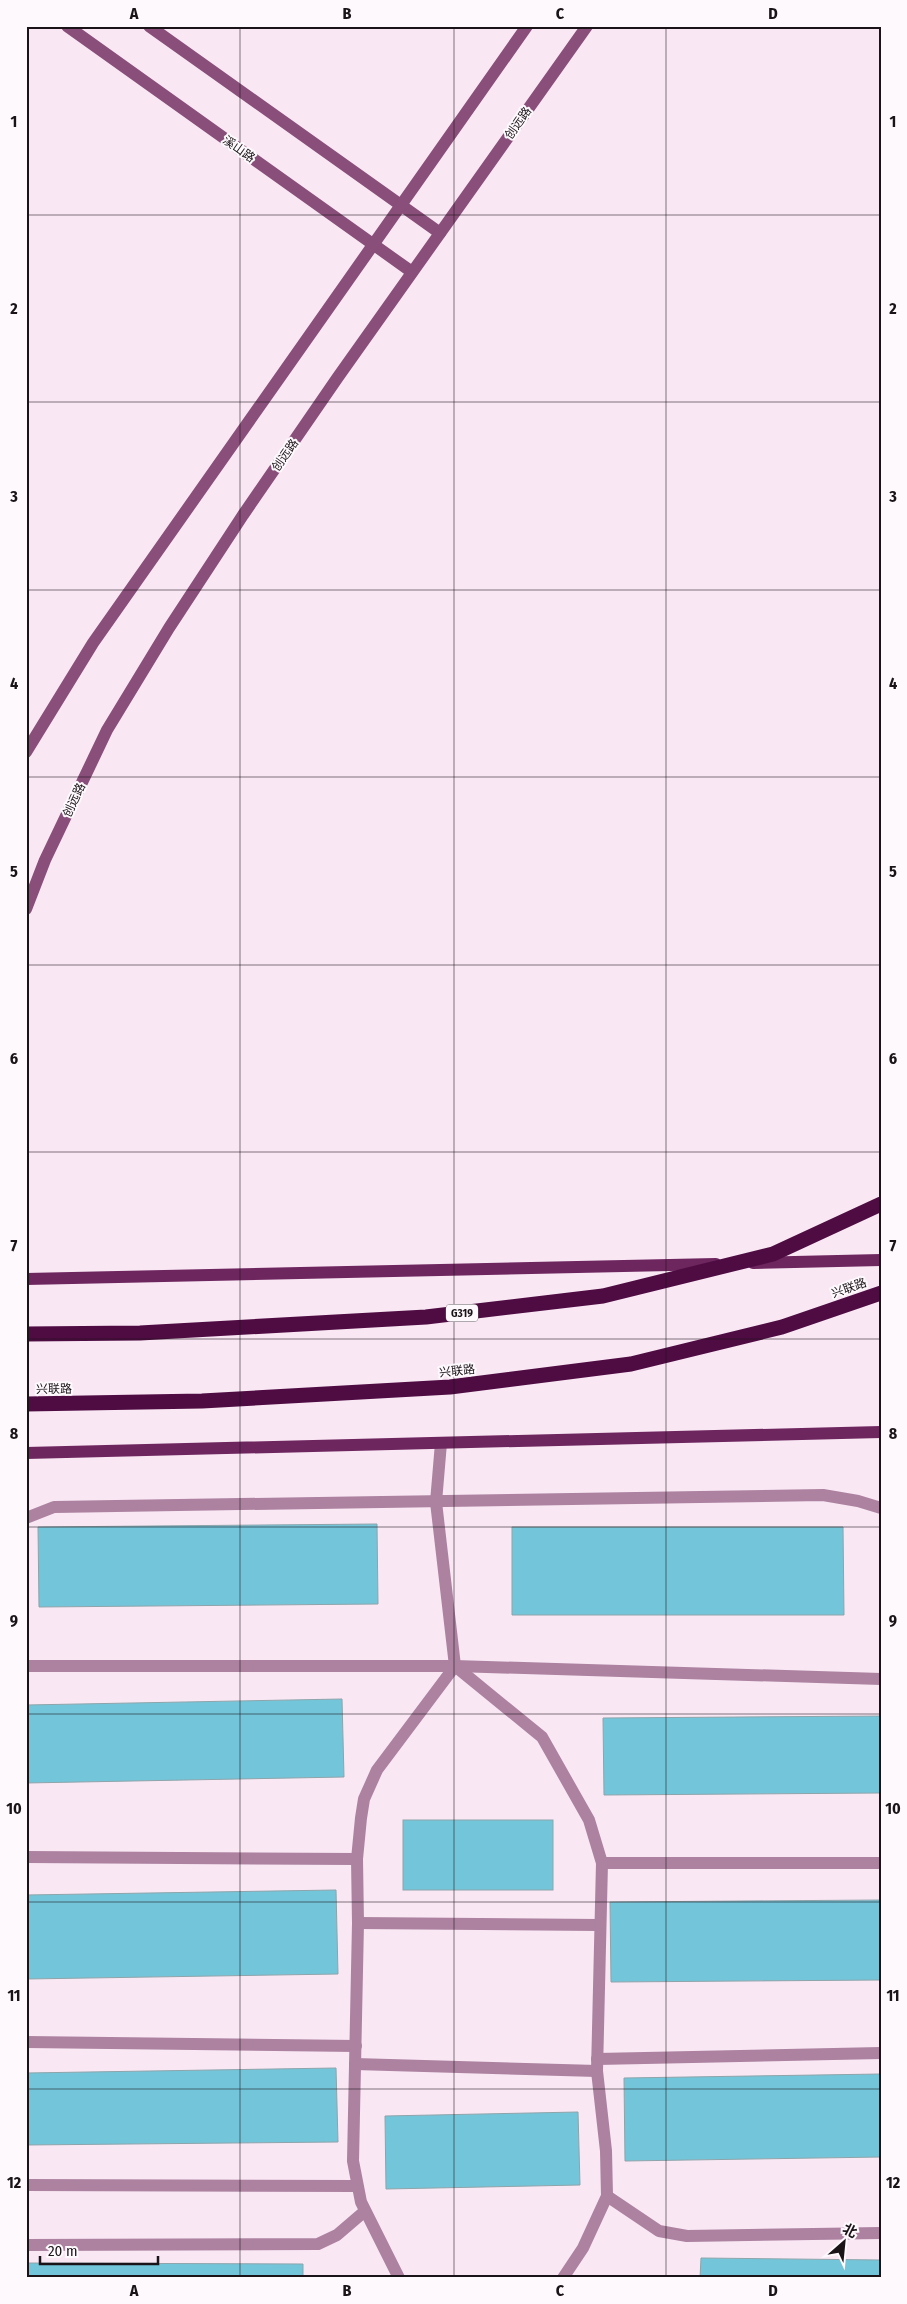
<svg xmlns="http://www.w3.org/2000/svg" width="907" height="2304" font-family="'Fira Sans Condensed','Noto Sans SC',sans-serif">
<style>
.building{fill:#73c6da;stroke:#8ea4aa}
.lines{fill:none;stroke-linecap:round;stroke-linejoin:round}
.lane{stroke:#ac82a0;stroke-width:12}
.street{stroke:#ac82a0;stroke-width:12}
.secondary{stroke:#894e7a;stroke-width:12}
.primary{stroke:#6e265f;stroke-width:12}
.highway{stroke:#4f0c43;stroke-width:15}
.highway-bridge{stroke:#4f0c43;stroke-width:15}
.grid{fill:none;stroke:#1a1418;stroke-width:1;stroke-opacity:0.55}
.labels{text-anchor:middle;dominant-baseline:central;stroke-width:4;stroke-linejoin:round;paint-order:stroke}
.shield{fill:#fdf9fc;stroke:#5e595c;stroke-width:1}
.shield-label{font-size:11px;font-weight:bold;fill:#1a1418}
.street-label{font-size:12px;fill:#1a1418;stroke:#fdf9fc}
.neatline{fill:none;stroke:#1a1418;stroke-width:2}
.grid-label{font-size:16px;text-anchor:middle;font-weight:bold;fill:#1a1418}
</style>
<rect width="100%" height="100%" fill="#f9e7f4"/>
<g class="building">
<path d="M377,1524L378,1604L39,1607L38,1527Z"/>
<path d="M512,1527H843L844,1615H512Z"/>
<path d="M342,1699L344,1777L26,1783V1705Z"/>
<path d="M881,1716V1793L604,1795L603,1718Z"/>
<rect x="403" y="1820" width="150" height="70"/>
<path d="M336,1890L338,1974L26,1979V1895Z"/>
<path d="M881,1900V1980L611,1982L610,1902Z"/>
<path d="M336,2068L338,2142L26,2145V2073Z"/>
<path d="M881,2074V2157L625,2161L624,2078Z"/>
<path d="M578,2112L580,2185L386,2189L385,2116Z"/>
<path d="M701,2258L881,2260V2278H700Z"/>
<path d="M26,2263L303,2264V2278H26Z"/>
</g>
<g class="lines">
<g class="lane">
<path d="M26,1518L54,1507L823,1495L858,1501L881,1508"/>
<path d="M26,1666H455L881,1679"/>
<path d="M26,1857L357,1859"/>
<path d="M602,1863H881"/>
<path d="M358,1923L599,1925"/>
<path d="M26,2042L356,2046"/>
<path d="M355,2064L597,2071"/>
<path d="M26,2185L357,2186"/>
<path d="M607,2196L659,2231L687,2236L881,2233"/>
<path d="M26,2245L318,2244L337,2235L365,2211"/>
</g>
<g class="street">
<path d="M455,1666L542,1737L589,1820L602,1863L597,2071L606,2151L607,2196L583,2248L563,2278"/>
<path d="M597,2059L881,2053"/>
<path d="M399,2278L361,2202L353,2161L358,1923L357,1859L361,1818L364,1799L377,1770L455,1666L436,1502L441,1443"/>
</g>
<g class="secondary">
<path d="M67,26L412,272"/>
<path d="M149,26L440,233"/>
<path d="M26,752L93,643L527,26"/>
<path d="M26,909L45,860L107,730L169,628L243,515L338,377L587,26"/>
</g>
<g class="primary">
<path d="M753,1263L881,1260"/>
<path d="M26,1279L716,1264"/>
<path d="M26,1453L881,1432"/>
</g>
<path class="highway" d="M26,1404L202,1401L450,1387L631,1364L782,1327L881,1293"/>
<path class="highway-bridge" d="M26,1334L140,1333L426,1317L603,1296L773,1254L881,1204"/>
</g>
<path class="grid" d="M240,26V2278M454,26V2278M666,26V2278M26,215H881M26,402H881M26,590H881M26,777H881M26,965H881M26,1152H881M26,1339H881M26,1527H881M26,1714H881M26,1902H881M26,2089H881"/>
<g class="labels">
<rect class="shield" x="446" y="1304.5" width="32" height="17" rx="4"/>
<g class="shield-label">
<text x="462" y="1313">G319</text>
</g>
<g class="street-label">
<text transform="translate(518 123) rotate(-55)">创远路</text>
<text transform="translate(239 149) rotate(35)">溪山路</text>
<text transform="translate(285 455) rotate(-55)">创远路</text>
<text transform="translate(74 800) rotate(-65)">创远路</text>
<text transform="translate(849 1288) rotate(-19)">兴联路</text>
<text transform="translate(457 1371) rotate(-6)">兴联路</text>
<text transform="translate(54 1389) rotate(-1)">兴联路</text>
</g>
</g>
<rect width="907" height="2304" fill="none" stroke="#fdf9fc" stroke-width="55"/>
<g transform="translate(844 2242) rotate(27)" stroke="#fdf9fc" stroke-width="4" paint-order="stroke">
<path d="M0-4L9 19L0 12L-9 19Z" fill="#1a1418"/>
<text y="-8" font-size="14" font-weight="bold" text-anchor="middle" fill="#1a1418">北</text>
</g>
<path d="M40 2256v8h118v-8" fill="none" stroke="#1a1418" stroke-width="2.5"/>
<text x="48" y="2256" font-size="15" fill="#1a1418" stroke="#fdf9fc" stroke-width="4" paint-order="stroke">20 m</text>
<rect x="28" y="28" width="852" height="2248" class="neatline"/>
<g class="grid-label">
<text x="134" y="19">A</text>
<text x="347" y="19">B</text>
<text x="560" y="19">C</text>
<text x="773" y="19">D</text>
<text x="14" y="127">1</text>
<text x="893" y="127">1</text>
<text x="14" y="314">2</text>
<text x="893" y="314">2</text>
<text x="14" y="502">3</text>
<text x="893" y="502">3</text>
<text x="14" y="689">4</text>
<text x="893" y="689">4</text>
<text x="14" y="877">5</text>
<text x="893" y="877">5</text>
<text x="14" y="1064">6</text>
<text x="893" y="1064">6</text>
<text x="14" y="1251">7</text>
<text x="893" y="1251">7</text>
<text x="14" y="1439">8</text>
<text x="893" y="1439">8</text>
<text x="14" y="1626">9</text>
<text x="893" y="1626">9</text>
<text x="14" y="1814">10</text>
<text x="893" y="1814">10</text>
<text x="14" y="2001">11</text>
<text x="893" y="2001">11</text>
<text x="14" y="2188">12</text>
<text x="893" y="2188">12</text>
<text x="134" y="2296">A</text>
<text x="347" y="2296">B</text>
<text x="560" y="2296">C</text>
<text x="773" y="2296">D</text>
</g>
</svg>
